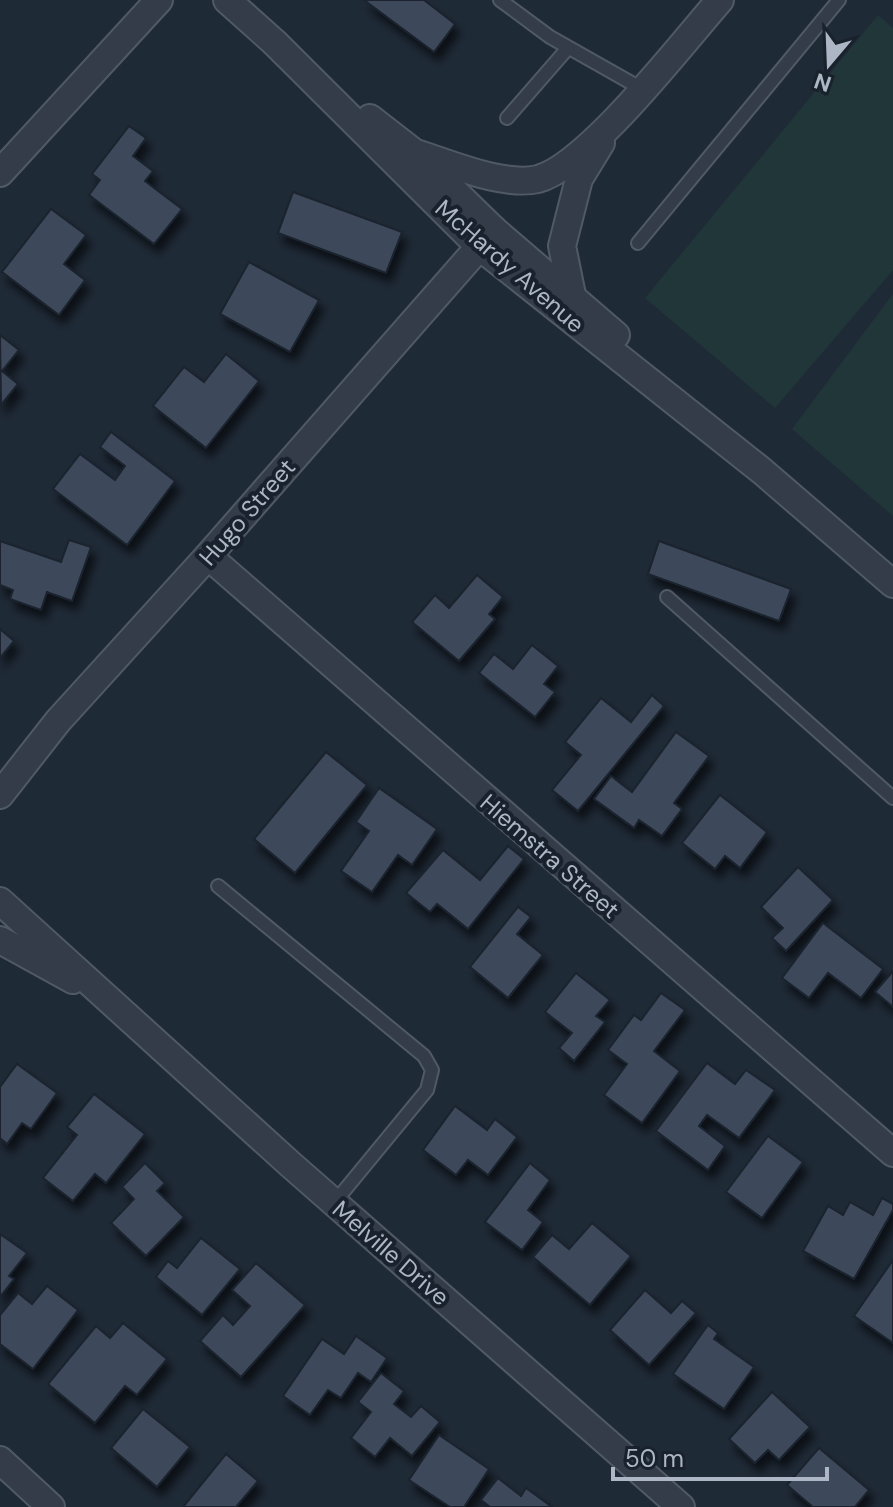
<svg xmlns="http://www.w3.org/2000/svg" width="893" height="1507" font-family="'DM Sans',sans-serif">
<style>
.green{fill:#213638}
.building{fill:#3d4a5a;stroke:#1a232e;stroke-width:2;filter:url(#shadow)}
.lines{fill:none;stroke-linecap:round;stroke-linejoin:round}
.service-casing{stroke:#505966;stroke-width:16}
.minor-casing{stroke:#505966;stroke-width:30}
.service{stroke:#333c48;stroke-width:12}
.minor{stroke:#333c48;stroke-width:26}
.labels{text-anchor:middle;dominant-baseline:central;stroke-width:8;stroke-linejoin:round;paint-order:stroke}
.street-label{font-size:24px;fill:#adb6c5;stroke:#19212c}
</style>
<defs>
<filter id="shadow"><feDropShadow dx="5" dy="9" stdDeviation="4" flood-color="#0009"/></filter>
</defs>
<rect width="100%" height="100%" fill="#1f2a37"/>
<g class="green">
<path d="M878,15L893,28V270L775,408L645,298Z"/>
<path d="M893,294V516L792,429Z"/>
</g>
<g class="building">
<path d="M364,0H424L455,24L434,52Z"/>
<path d="M129,126L146,138L133,156L153,171L145,181L182,209L154,244L89,195L100,180L92,174Z"/>
<path d="M293,192L402,232L386,273L278,233Z"/>
<path d="M51,209L86,235L64,264L85,280L59,315L2,272Z"/>
<path d="M249,262L319,300L290,352L220,314Z"/>
<path d="M0,335L19,350L2,371L18,384L1,405Z"/>
<path d="M226,354L259,381L206,448L153,406L184,367L204,382Z"/>
<path d="M111,432L175,481L127,545L53,489L80,454L115,480L125,466L100,447Z"/>
<path d="M69,540L91,547L72,601L47,592L41,610L10,599L13,590L0,585V541L61,562Z"/>
<path d="M659,541L791,589L779,621L648,574Z"/>
<path d="M477,575L503,597L489,614L495,619L459,661L412,622L435,595L449,608Z"/>
<path d="M0,629L14,641L0,658Z"/>
<path d="M532,645L558,666L544,684L555,692L535,717L479,673L494,654L513,669Z"/>
<path d="M652,695L664,706L578,811L552,790L581,755L565,742L601,698L631,722Z"/>
<path d="M676,732L709,756L674,803L682,809L662,836L639,820L634,828L594,799L611,776L632,792Z"/>
<path d="M326,752L367,785L295,873L254,839Z"/>
<path d="M379,788L437,829L412,865L398,855L372,892L341,871L369,831L356,822Z"/>
<path d="M720,795L767,832L740,868L725,856L715,869L682,843Z"/>
<path d="M508,846L524,859L468,929L437,904L430,912L406,893L443,850L480,880Z"/>
<path d="M798,867L833,900L786,951L772,938L783,928L761,907Z"/>
<path d="M518,907L531,917L517,934L543,955L508,998L470,967Z"/>
<path d="M823,923L883,969L861,998L828,973L809,998L782,978Z"/>
<path d="M893,971V1007L875,992Z"/>
<path d="M576,973L610,1000L596,1016L605,1022L574,1061L559,1048L572,1033L545,1012Z"/>
<path d="M661,993L685,1010L654,1051L680,1071L642,1123L604,1095L627,1064L608,1050L634,1015L641,1020Z"/>
<path d="M707,1063L735,1084L746,1070L775,1090L739,1138L707,1115L699,1126L725,1146L708,1170L656,1131Z"/>
<path d="M17,1064L57,1093L31,1129L22,1123L7,1144L0,1138V1087Z"/>
<path d="M94,1094L145,1134L106,1183L95,1174L73,1201L43,1178L77,1135L67,1127Z"/>
<path d="M455,1106L487,1130L495,1119L517,1137L488,1175L468,1160L456,1175L423,1150Z"/>
<path d="M768,1136L803,1162L762,1218L726,1192Z"/>
<path d="M145,1163L165,1183L157,1191L184,1217L146,1256L111,1223L134,1199L122,1187Z"/>
<path d="M530,1163L550,1180L528,1210L543,1222L522,1250L485,1222Z"/>
<path d="M882,1198L893,1204V1210L854,1279L803,1251L828,1206L843,1215L850,1202L873,1215Z"/>
<path d="M592,1223L631,1256L590,1305L533,1257L552,1235L569,1249Z"/>
<path d="M0,1234L27,1253L9,1276L14,1279L0,1297Z"/>
<path d="M201,1238L240,1269L202,1315L156,1277L168,1261L177,1268Z"/>
<path d="M893,1260V1343L854,1316Z"/>
<path d="M256,1263L305,1305L241,1377L200,1341L223,1315L233,1325L250,1306L232,1290Z"/>
<path d="M47,1286L78,1310L33,1369L0,1344V1315L18,1293L32,1304Z"/>
<path d="M645,1290L671,1313L682,1301L696,1313L649,1365L610,1330Z"/>
<path d="M123,1323L167,1359L137,1395L125,1386L95,1423L48,1384L96,1326L110,1338Z"/>
<path d="M708,1325L718,1333L714,1339L754,1367L724,1409L673,1374Z"/>
<path d="M356,1336L387,1358L371,1382L358,1373L341,1398L328,1390L310,1415L283,1396L322,1339L344,1354Z"/>
<path d="M381,1373L404,1391L394,1404L411,1417L421,1406L440,1422L412,1456L390,1438L375,1457L351,1438L371,1412L358,1402Z"/>
<path d="M772,1392L810,1427L779,1460L768,1450L755,1463L729,1439Z"/>
<path d="M143,1409L190,1447L157,1487L111,1448Z"/>
<path d="M439,1435L489,1469L464,1507H450L409,1480Z"/>
<path d="M819,1448L869,1490L855,1507H813L787,1485Z"/>
<path d="M226,1454L258,1481L236,1507H183Z"/>
<path d="M498,1478L521,1496L526,1488L552,1507H490L481,1500Z"/>
</g>
<g class="lines">
<defs>
<g id="service">
<path d="M500,0L550,37L642,89"/>
<path d="M507,118L568,48"/>
<path d="M638,243L839,0"/>
<path d="M667,597L893,798"/>
<path d="M218,886L424,1056L432,1070L427,1090L334,1203"/>
</g>
<g id="minor">
<path d="M227,0L275,43L480,247L762,471L893,584"/>
<path d="M370,118L415,153L494,230L616,335"/>
<path d="M419,154C451,164 504,187 538,179C588,166 683,42 720,0"/>
<path d="M0,173L159,0"/>
<path d="M572,295L562,246L579,179L601,143"/>
<path d="M208,556L893,1153"/>
<path d="M0,795L58,721L208,556L494,230"/>
<path d="M0,901L290,1164L681,1507"/>
<path d="M0,940L73,980"/>
<path d="M0,1460L51,1507"/>
</g>
</defs>
<use href="#service" class="service-casing"/>
<use href="#minor" class="minor-casing"/>
<use href="#service" class="service"/>
<use href="#minor" class="minor"/>
</g>
<g class="labels">
<g class="street-label">
<text transform="translate(510 266) rotate(41)">McHardy Avenue</text>
<text transform="translate(247 512) rotate(-49)">Hugo Street</text>
<text transform="translate(550 856) rotate(41)">Hiemstra Street</text>
<text transform="translate(391 1253) rotate(41)">Melville Drive</text>
</g>
</g>
<g transform="translate(829 64) rotate(199)" stroke="#19212c" stroke-width="6" paint-order="stroke">
<path d="M0-6L14 30L0 20L-14 30Z" fill="#adb6c5"/>
<text y="-12" font-size="22" font-weight="bold" text-anchor="middle" fill="#adb6c5">N</text>
</g>
<path d="M613 1467v12h214v-12" fill="none" stroke="#adb6c5" stroke-width="4"/>
<text x="625" y="1467" font-size="24" fill="#adb6c5" stroke="#19212c" stroke-width="6" paint-order="stroke">50 m</text>
</svg>
